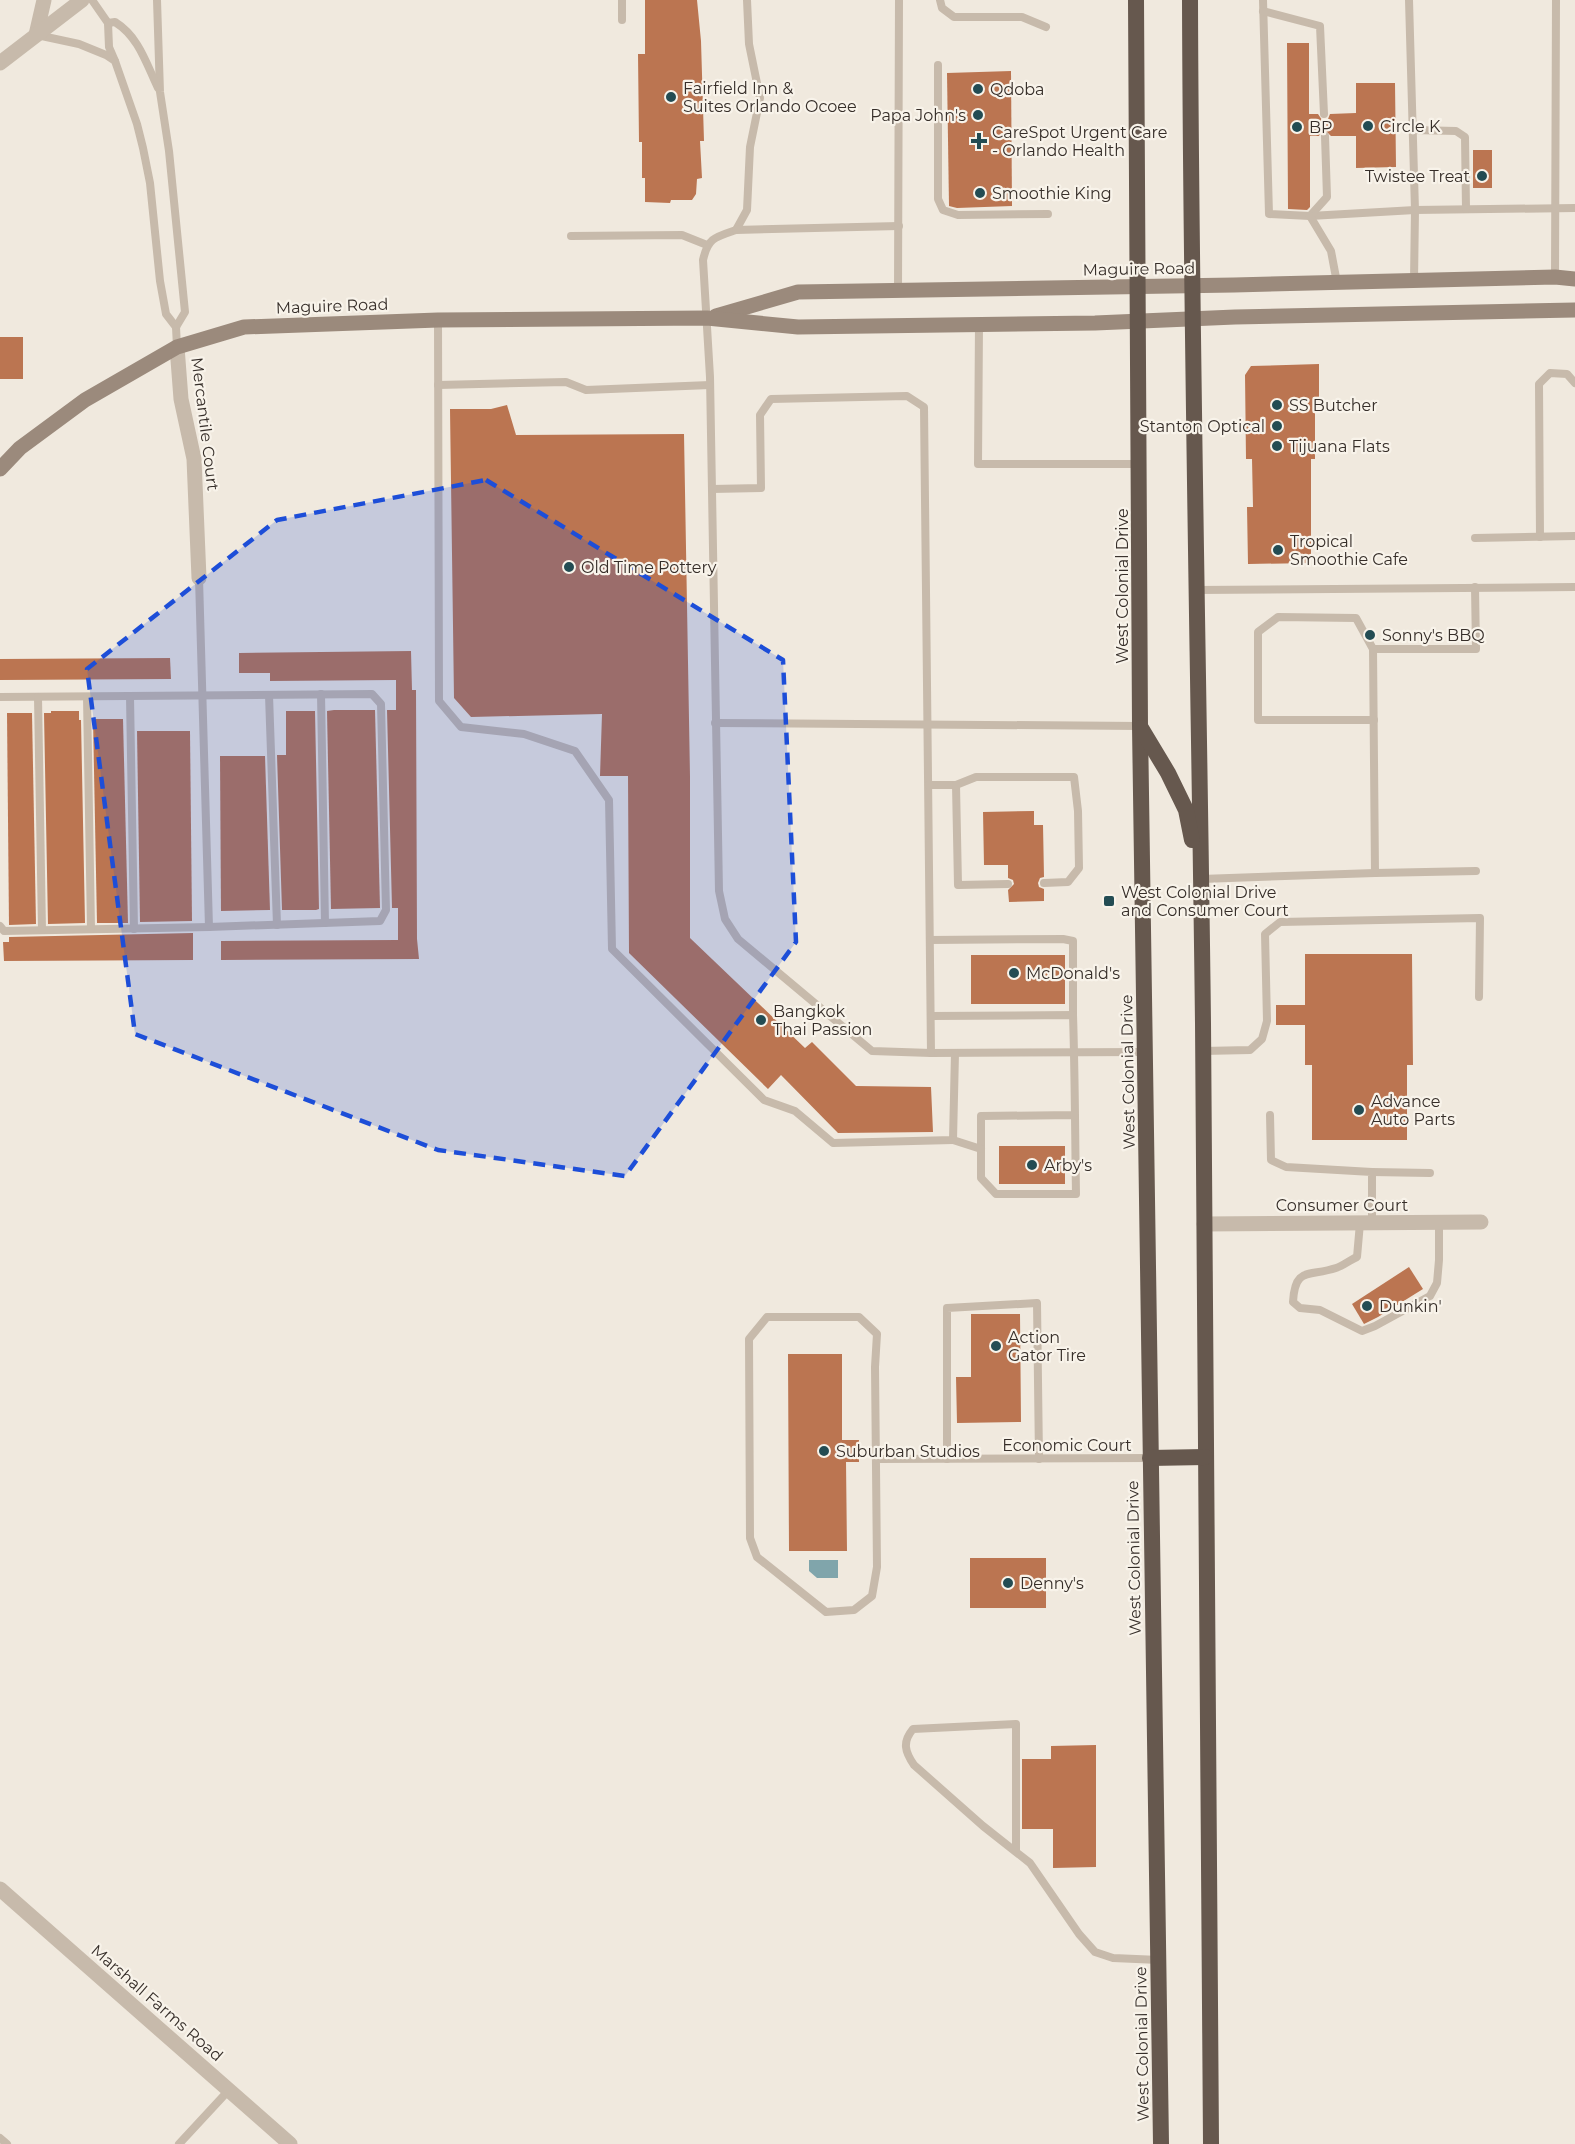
<svg xmlns="http://www.w3.org/2000/svg" width="1575" height="2144" font-family="Montserrat,sans-serif">
<style>
.water{fill:#80a5ab}
.building{fill:#bb7551}
.lines{fill:none;stroke-linecap:round;stroke-linejoin:round}
.service{stroke:#c7baab;stroke-width:8}
.minor{stroke:#c7baab;stroke-width:15}
.tertiary{stroke:#c7baab;stroke-width:15}
.secondary{stroke:#9b8a7c;stroke-width:15}
.trunk{stroke:#66584e;stroke-width:16}
.marked{fill:#1d4ed8;fill-opacity:0.2;stroke:#1d4ed8;stroke-width:4.5;stroke-dasharray:12 8;stroke-linejoin:round}
.poi-dot{fill:#234c53;stroke:#f8f3ea;stroke-width:2}
.labels{text-anchor:middle;dominant-baseline:central;stroke-width:4.5;stroke-linejoin:round;paint-order:stroke}
.poi-label{font-size:16px;fill:#362e29;stroke:#f8f3ea;text-anchor:start}
.street-label{font-size:16px;fill:#362e29;stroke:#f8f3ea}
</style>
<rect width="100%" height="100%" fill="#f0e9de"/>
<path class="water" d="M809,1560H838V1578H817L809,1571Z"/>
<g class="building">
<path d="M645,0H697L701,41L704,141H700L702,178L697,179L696,194L692,200H671L670,203L645,202V178H642V142H639L638,54H645Z"/>
<path d="M1287,43H1309V114H1318L1322,120L1328,119L1330,114L1356,113V83H1395L1396,167L1356,168V136H1331L1325,130L1321,131L1319,136H1310V207L1307,210L1288,209Z"/>
<path d="M1011,71L1012,206L957,208L949,206L947,73Z"/>
<rect x="1473" y="150" width="19" height="38"/>
<rect x="0" y="337" width="23" height="42"/>
<path d="M1319,364V400H1315V459H1311V563L1248,564L1247,507H1253L1252,459H1246L1245,375L1251,366Z"/>
<path d="M507,405L516,435L684,434L690,776V938L805,1048L812,1042L856,1086L931,1087L933,1132L838,1133L781,1075L768,1089L629,953L628,776H600L602,714L471,717L454,698L450,409H491Z"/>
<path d="M411,651L412,690H416L417,939L419,959L221,960V941L398,940V908H392L387,710H396V680L270,681V673H239V653Z"/>
<path d="M170,658L171,679L0,680V659Z"/>
<path d="M334,710H375L380,908L331,909L327,711Z"/>
<path d="M51,711H79V720H81L85,923L48,924L44,713H51Z"/>
<path d="M286,711H315L319,909L316,910H282L277,755H286Z"/>
<path d="M7,713H32L36,924L9,925Z"/>
<path d="M93,719H123L128,923H97Z"/>
<path d="M137,731H190L192,921L140,922Z"/>
<path d="M220,756H265L270,910L221,911Z"/>
<path d="M1034,811V825H1043L1044,877L1040,878L1038,883L1039,887L1044,889V901L1009,902L1008,890L1014,884L1013,880L1008,878V865H984L983,812Z"/>
<path d="M193,933V960L4,961L3,942H9V937Z"/>
<path d="M1305,954H1412L1413,1065H1407V1140H1312V1065H1305V1025H1276V1005H1305Z"/>
<rect x="971" y="955" width="94" height="49"/>
<rect x="999" y="1146" width="66" height="38"/>
<path d="M1409,1267L1423,1289L1378,1317L1364,1324L1352,1304Z"/>
<path d="M971,1314H1020L1021,1422L957,1423L956,1377H971Z"/>
<path d="M788,1354H842V1440H859V1462H846L847,1551H789Z"/>
<rect x="970" y="1558" width="76" height="50"/>
<path d="M1096,1745V1867L1053,1868V1829H1022V1759H1051V1746Z"/>
</g>
<g class="lines">
<g class="service">
<path d="M92,0L108,23L109,47L115,61"/>
<path d="M157,0L160,92L169,151L185,312L176,327L177,347"/>
<path d="M747,0L749,44L760,98L750,147L747,210L736,230C715,237 708,238 703,260L710,377L719,891L725,919L738,939L872,1051L931,1053L1145,1052"/>
<path d="M940,0L942,8L954,17H1022L1046,27"/>
<path d="M1263,0L1269,214L1310,216L1415,210L1575,208"/>
<path d="M1409,0L1415,210L1414,281"/>
<path d="M1263,11L1320,26L1324,114"/>
<path d="M622,20V0"/>
<path d="M108,23L115,22C139,37 146,63 158,88"/>
<path d="M37,35L79,44L106,55L115,61L137,124L143,148L150,183L160,281L166,314L176,327"/>
<path d="M938,65V199L943,210L958,215L1048,214"/>
<path d="M1413,130L1456,131L1465,137L1466,209"/>
<path d="M1310,216L1327,197L1325,136"/>
<path d="M1310,216L1331,251L1337,283"/>
<path d="M736,230L899,226"/>
<path d="M571,236L682,235L707,245"/>
<path d="M1555,277L1556,0"/>
<path d="M898,291L899,0"/>
<path d="M438,320L439,701L461,727L524,734L575,751L609,800L612,949L764,1100L795,1111L833,1143L953,1140L955,1053"/>
<path d="M979,324L978,464H1139"/>
<path d="M438,385L566,382L586,390L710,385"/>
<path d="M712,489L761,488L760,415L771,399L907,396L924,407L931,1053"/>
<path d="M1540,537L1539,384L1550,373L1567,374L1575,383"/>
<path d="M1475,538L1575,536"/>
<path d="M199,578L209,927"/>
<path d="M1475,587L1476,649H1373L1375,873L1476,871"/>
<path d="M1196,590L1575,587"/>
<path d="M1373,649L1356,618L1278,617L1258,632V720H1374"/>
<path d="M321,694L325,923"/>
<path d="M269,695L277,925"/>
<path d="M0,697L372,694L381,704L386,910L380,921L209,927L4,931L0,926"/>
<path d="M38,697L42,930"/>
<path d="M87,697L91,929"/>
<path d="M130,697L134,929"/>
<path d="M715,723L1140,726"/>
<path d="M929,785H956"/>
<path d="M1201,879L1375,873"/>
<path d="M1008,884L958,885L956,785L976,777H1074L1078,811L1079,868L1068,882L1044,883"/>
<path d="M930,940L1063,939L1073,941V1015"/>
<path d="M931,1016L1073,1015C1075,1075 1075,1134 1076,1194H996L981,1178V1116L1075,1115"/>
<path d="M1203,1051L1250,1050L1262,1039L1267,1021L1265,934L1280,922L1480,918L1479,997"/>
<path d="M1270,1115L1271,1160L1286,1167L1372,1172V1223"/>
<path d="M953,1140L981,1149"/>
<path d="M1372,1172L1430,1173"/>
<path d="M1360,1223L1357,1257C1350,1260 1343,1266 1336,1268C1309,1277 1295,1266 1293,1302L1300,1308L1320,1310L1362,1331L1375,1326L1430,1296L1437,1283L1439,1260V1223"/>
<path d="M767,1317H859L877,1334L875,1367L877,1567L872,1596L854,1610L826,1612L757,1557L750,1538L749,1339Z"/>
<path d="M877,1459L1150,1458"/>
<path d="M947,1459V1308L1037,1303L1039,1459"/>
<path d="M1016,1851V1724L913,1729C902,1742 905,1752 914,1765L983,1826L1030,1863L1079,1934L1095,1952L1113,1958L1159,1960"/>
<path d="M0,2138L7,2144"/>
<path d="M179,2144L229,2090"/>
</g>
<g class="minor">
<path d="M36,35L44,0"/>
<path d="M177,347L181,399L194,459L199,578"/>
<path d="M1204,1224L1481,1222"/>
</g>
<g class="tertiary">
<path d="M0,63L82,0"/>
<path d="M0,1889L290,2144"/>
</g>
<g class="secondary">
<path d="M716,316L798,292L1234,285L1555,277L1575,279"/>
<path d="M0,469L20,448L85,400L177,347L244,327L438,320L707,318L798,327L1095,323L1235,317L1575,310"/>
</g>
<g class="trunk">
<path d="M1136,0L1140,726L1161,2144"/>
<path d="M1190,0C1191,341 1199,682 1203,1023C1207,1397 1206,1771 1211,2144"/>
<path d="M1141,728L1168,773L1186,810L1192,840"/>
<path d="M1150,1458L1205,1457"/>
</g>
</g>
<path class="marked" d="M486,480L783,660L796,942L625,1176L438,1150L135,1034L87,669L277,520Z"/>
<g class="poi-dot">
<circle cx="978" cy="89" r="6"/>
<circle cx="671" cy="97" r="6"/>
<circle cx="978" cy="115" r="6"/>
<circle cx="1368" cy="126" r="6"/>
<circle cx="1297" cy="127" r="6"/>
<path d="M976 132h6v6h6v6h-6v6h-6v-6h-6v-6h6z"/>
<circle cx="1482" cy="176" r="6"/>
<circle cx="980" cy="193" r="6"/>
<circle cx="1277" cy="405" r="6"/>
<circle cx="1277" cy="426" r="6"/>
<circle cx="1277" cy="446" r="6"/>
<circle cx="1278" cy="550" r="6"/>
<circle cx="569" cy="567" r="6"/>
<circle cx="1370" cy="635" r="6"/>
<rect x="1103" y="895" width="12" height="12" rx="3"/>
<circle cx="1014" cy="973" r="6"/>
<circle cx="761" cy="1020" r="6"/>
<circle cx="1359" cy="1110" r="6"/>
<circle cx="1032" cy="1165" r="6"/>
<circle cx="1367" cy="1306" r="6"/>
<circle cx="996" cy="1346" r="6"/>
<circle cx="824" cy="1451" r="6"/>
<circle cx="1008" cy="1583" r="6"/>
</g>
<g class="labels">
<g class="poi-label">
<text x="683" y="88">Fairfield Inn &amp;<tspan x="683" dy="18">Suites Orlando Ocoee</tspan></text>
<text x="990" y="89">Qdoba</text>
<text x="966" y="115" text-anchor="end">Papa John's</text>
<text x="1380" y="126">Circle K</text>
<text x="1309" y="127">BP</text>
<text x="992" y="132">CareSpot Urgent Care<tspan x="992" dy="18">- Orlando Health</tspan></text>
<text x="1470" y="176" text-anchor="end">Twistee Treat</text>
<text x="992" y="193">Smoothie King</text>
<text x="1289" y="405">SS Butcher</text>
<text x="1265" y="426" text-anchor="end">Stanton Optical</text>
<text x="1289" y="446">Tijuana Flats</text>
<text x="1290" y="541">Tropical<tspan x="1290" dy="18">Smoothie Cafe</tspan></text>
<text x="581" y="567">Old Time Pottery</text>
<text x="1382" y="635">Sonny's BBQ</text>
<text x="1121" y="892">West Colonial Drive<tspan x="1121" dy="18">and Consumer Court</tspan></text>
<text x="1026" y="973">McDonald's</text>
<text x="773" y="1011">Bangkok<tspan x="773" dy="18">Thai Passion</tspan></text>
<text x="1371" y="1101">Advance<tspan x="1371" dy="18">Auto Parts</tspan></text>
<text x="1044" y="1165">Arby's</text>
<text x="1379" y="1306">Dunkin'</text>
<text x="1008" y="1337">Action<tspan x="1008" dy="18">Gator Tire</tspan></text>
<text x="836" y="1451">Suburban Studios</text>
<text x="1020" y="1583">Denny's</text>
</g>
<g class="street-label">
<text transform="translate(1139 269) rotate(-1)">Maguire Road</text>
<text transform="translate(332 306) rotate(-2)">Maguire Road</text>
<text transform="translate(205 424) rotate(83)">Mercantile Court</text>
<text transform="translate(1122 586) rotate(-90)">West Colonial Drive</text>
<text transform="translate(1128 1072) rotate(-91)">West Colonial Drive</text>
<text x="1342" y="1205">Consumer Court</text>
<text x="1067" y="1445">Economic Court</text>
<text transform="translate(1134 1558) rotate(-91)">West Colonial Drive</text>
<text transform="translate(157 2003) rotate(41)">Marshall Farms Road</text>
<text transform="translate(1142 2044) rotate(-91)">West Colonial Drive</text>
</g>
</g>
</svg>
